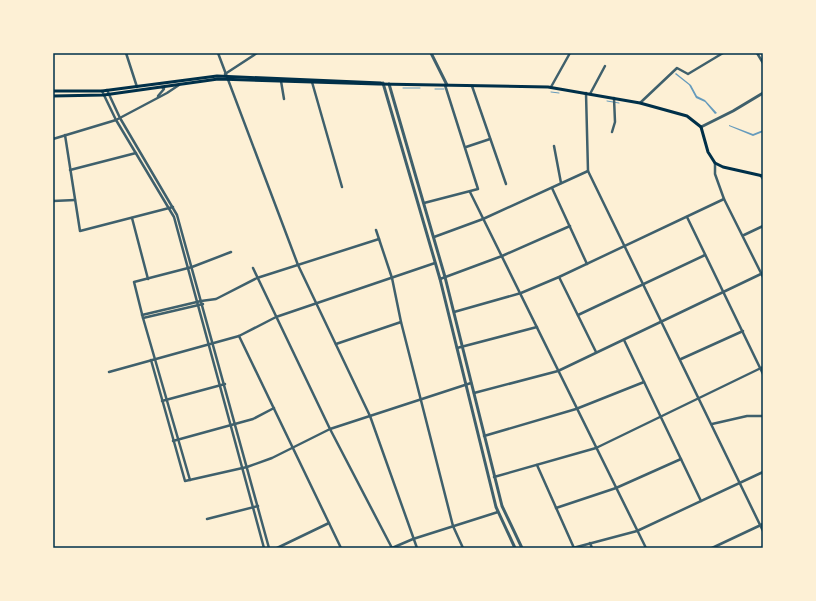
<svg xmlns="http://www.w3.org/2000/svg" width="816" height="601" font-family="'Nunito Sans',sans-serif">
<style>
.water{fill:#669bbc}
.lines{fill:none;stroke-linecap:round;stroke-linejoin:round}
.stream{stroke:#669bbc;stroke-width:1}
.minor{stroke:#3f606c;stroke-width:2.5}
.tertiary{stroke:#3f606c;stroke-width:3}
.secondary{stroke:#003049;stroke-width:3}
.neatline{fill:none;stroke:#003049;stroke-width:1.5}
</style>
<rect width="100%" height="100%" fill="#fdf0d5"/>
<g class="water">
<path d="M676,73L691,85L697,96L705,100L717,113L715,114L705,102L696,98L689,85L675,74Z"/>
<path d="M729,125L753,134L763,130V132L753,136L729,126Z"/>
</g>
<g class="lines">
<g class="stream">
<path d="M403,88H420"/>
<path d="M435,89H444"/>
<path d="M551,92L559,93"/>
<path d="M607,101L619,103"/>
</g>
<g class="minor">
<path d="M126,53L137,87"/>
<path d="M218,53L298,265L370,416L417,548"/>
<path d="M757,53L763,63"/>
<path d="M225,74L257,53"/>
<path d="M281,81L284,99"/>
<path d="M312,82L342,187"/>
<path d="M472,86L506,184"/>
<path d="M551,87L570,53"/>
<path d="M107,90L120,118L177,215L269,548"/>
<path d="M102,91L116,120L174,217L264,548"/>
<path d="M586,93L588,171L763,531"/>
<path d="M590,94L605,66"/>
<path d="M158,96L164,89L162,87"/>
<path d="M640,103L677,68L688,74L723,53"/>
<path d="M612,132L615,122L614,98"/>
<path d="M65,135L80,231L173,207"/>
<path d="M53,139L116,120L167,93L179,85"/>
<path d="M554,146L561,183"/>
<path d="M466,147L490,139"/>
<path d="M715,163V174L724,199L763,277"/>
<path d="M70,170L136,153"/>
<path d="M761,176L763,179"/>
<path d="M552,188L587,264"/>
<path d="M470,192L646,548"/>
<path d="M53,201L75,200"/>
<path d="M424,203L478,189L445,85"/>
<path d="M687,217L763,374"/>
<path d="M132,218L148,279"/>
<path d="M376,230L392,278L401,322L453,526L463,548"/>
<path d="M744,235L763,226"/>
<path d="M434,237L483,219L588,171"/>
<path d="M253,268L330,429L392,548"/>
<path d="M559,277L596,352"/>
<path d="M440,279L502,256L570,226"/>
<path d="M454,312L521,293L559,277L724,199"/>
<path d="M142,315L201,301L216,299L257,278L379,239"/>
<path d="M578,315L705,255"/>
<path d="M143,318L203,304"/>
<path d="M239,336L341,548"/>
<path d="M624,340L701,501"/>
<path d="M336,344L401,322"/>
<path d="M457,348L537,327"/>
<path d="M681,359L743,331"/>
<path d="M151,360L185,481L247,467L272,458L330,429L471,383"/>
<path d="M109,372L239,336L276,317L435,263"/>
<path d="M474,393L558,371L763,273"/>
<path d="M162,401L225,384"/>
<path d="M712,424L747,416H763"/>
<path d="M484,436L576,409L644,382"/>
<path d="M173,441L253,419L274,408"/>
<path d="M537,465L574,548"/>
<path d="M494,477L596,448L763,367"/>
<path d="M190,480L143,318L134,282L192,267L231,252"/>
<path d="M556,508L616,488L681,459"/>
<path d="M207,519L258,506"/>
<path d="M590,543L592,548"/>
<path d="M277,548L329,523"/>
<path d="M392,548L413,539L498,512"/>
<path d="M573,548L637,531L763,472"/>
<path d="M712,548L763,524"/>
</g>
<g class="tertiary">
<path d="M431,53L447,85"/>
<path d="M383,83L440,279L496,507L515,548"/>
<path d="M389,84L445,277L502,506L522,548"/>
<path d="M701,127L733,111L763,93"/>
</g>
<g class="secondary">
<path d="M53,91H102L217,76L381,83"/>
<path d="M53,96L104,95L218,79L378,84L548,87L640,103L687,116L701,127L708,152L715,163L723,167L763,176"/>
</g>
</g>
<rect width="816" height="601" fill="none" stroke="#fdf0d5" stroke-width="108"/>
<rect x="54" y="54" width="708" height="493" class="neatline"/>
</svg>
